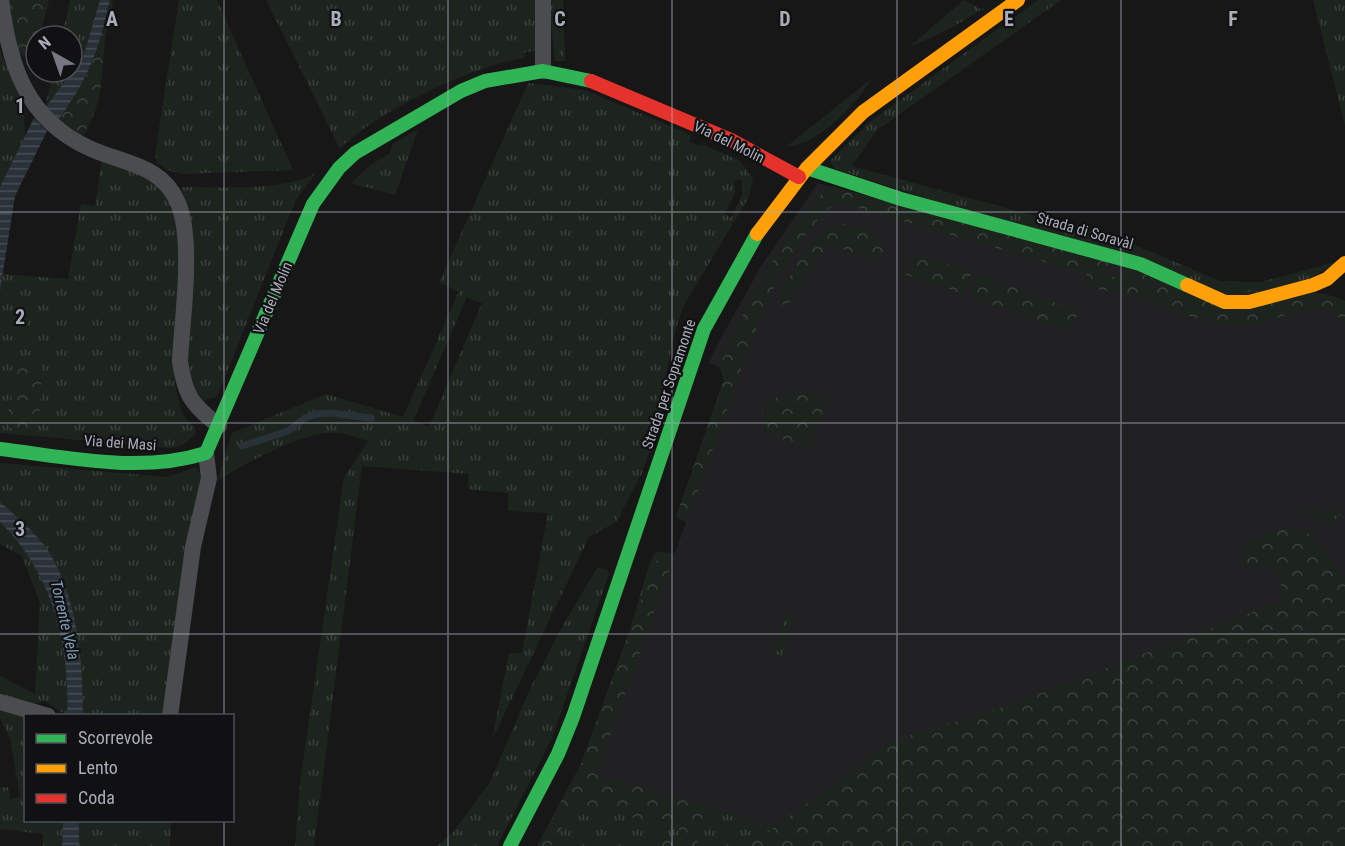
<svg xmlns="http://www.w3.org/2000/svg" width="1345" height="846" font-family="'Roboto Condensed',sans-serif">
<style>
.built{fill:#212123}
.grass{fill:url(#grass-tufts);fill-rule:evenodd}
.forest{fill:url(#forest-crowns)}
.water{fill:url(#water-rules)}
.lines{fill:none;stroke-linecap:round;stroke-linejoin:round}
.stream{stroke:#2a3239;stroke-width:7}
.street{stroke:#4b4c50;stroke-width:16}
.fast{stroke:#30b455;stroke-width:14}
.slow{stroke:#ff9f0a;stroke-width:14}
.jam{stroke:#e5322d;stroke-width:14}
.grid{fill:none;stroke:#a8adb8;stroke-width:1.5;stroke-opacity:0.55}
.labels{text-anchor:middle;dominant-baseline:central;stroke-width:4.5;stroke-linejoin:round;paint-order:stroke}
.street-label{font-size:15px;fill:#a8adb8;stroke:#111113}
.water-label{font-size:16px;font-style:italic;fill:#7f9bb3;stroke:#111113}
.grid-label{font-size:20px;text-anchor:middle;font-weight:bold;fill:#a8adb8;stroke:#111113;stroke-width:4.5;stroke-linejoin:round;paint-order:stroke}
</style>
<defs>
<pattern id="grass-tufts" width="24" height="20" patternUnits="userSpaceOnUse" patternTransform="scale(1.5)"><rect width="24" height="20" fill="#1d241e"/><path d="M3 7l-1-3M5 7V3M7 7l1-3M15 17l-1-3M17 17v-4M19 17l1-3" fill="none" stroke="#3b413d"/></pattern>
<pattern id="forest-crowns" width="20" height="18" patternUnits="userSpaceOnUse" patternTransform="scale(1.5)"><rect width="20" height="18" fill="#1d241e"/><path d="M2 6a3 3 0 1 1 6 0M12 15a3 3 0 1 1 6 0" fill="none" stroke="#3b413d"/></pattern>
<pattern id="water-rules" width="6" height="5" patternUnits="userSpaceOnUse" patternTransform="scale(1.5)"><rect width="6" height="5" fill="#2a3239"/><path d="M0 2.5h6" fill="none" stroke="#464d54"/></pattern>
</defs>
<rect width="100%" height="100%" fill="#171717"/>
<path class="built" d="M818,183L1138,269L1345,301V578L1007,706L793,814L775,827L738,846H537L581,764L630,630L653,555L658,552L675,553L686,522L676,517L724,379L719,367L709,363L717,345L761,266Z"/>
<g class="grass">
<path d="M70,0H100L83,57L45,108L53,72H72V36H62Z"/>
<path d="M179,0H217L293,170L183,174L167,170L157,162L155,155Z"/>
<path d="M266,0H537V51L525,52V58C474,65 376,112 340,149Z"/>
<path d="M549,0H563L565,61H555Z"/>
<path d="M964,0L982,10L996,0C968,19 941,35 909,47Z"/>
<path d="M1038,0H1061L877,130L852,166L1123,240L1220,281L1260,282L1340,261L1306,281L1236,297L835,169L830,161L871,121Z"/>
<path d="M1313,0H1345V126Z"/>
<path d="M0,49L24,110L25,138L0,187Z"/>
<path d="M871,79C857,105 817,145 786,147Z"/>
<path d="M528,83L585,90L691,135L689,142L700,146L701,144L739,160L753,179L749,197L684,305L675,331L661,399L667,401L642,473L616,522L589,537L492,740L509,653H522L548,513L508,511V493L468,489L469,474L362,466L314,846H295L300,783L344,478L368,441C358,438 347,433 336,433C305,430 244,464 217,481L232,433L326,394L403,417L459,291L439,283ZM742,179V196L731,218L725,214L735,193L734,181ZM467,297L482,303L429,427L413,421Z"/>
<path d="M418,129L395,195L351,183L370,165L389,154L393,144Z"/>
<path d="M102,159C121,166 140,171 156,185C200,224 170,322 174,376C176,388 178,404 184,416C188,423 196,425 196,434L181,446L169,448L0,433V291L3,274L68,279L81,204L95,206Z"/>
<path d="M316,173L297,198L290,214L219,392L216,397L201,401L196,397L189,370L182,187C220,187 282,192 316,173Z"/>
<path d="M0,463L168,477L196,467L202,477L164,715H83C83,667 76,599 51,557C38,535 19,518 0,502Z"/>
<path d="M1335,505L1340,515L1331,524H1326L1304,514L1306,506L1332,515Z"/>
<path d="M0,522C52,571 70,645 67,715L44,701L29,705L0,694V676L35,694L40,603L22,556L0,544Z"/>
<path d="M658,552L675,553L658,559L630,630L650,562Z"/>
<path d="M597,568L607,569L609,574L552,738L497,846H437L454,831L490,782L529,691L562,627Z"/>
<path d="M786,613L795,616L782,656L772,653Z"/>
<path d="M0,706L26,716V820L63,821L62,846H43V834L0,829V788L8,787L10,799L20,797L10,738L0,718Z"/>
<path d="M576,803L683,830L689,832L644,846H551Z"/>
<path d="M719,810L775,827L738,846H697L699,833L713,827Z"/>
<path d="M79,821H171L170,846H79Z"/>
</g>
<g class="forest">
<path d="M5,0H49L40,36H36L34,60L14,52Z"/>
<path d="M110,0H113C110,17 105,34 104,51C100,88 103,102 83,136L58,120C90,78 98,51 110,0Z"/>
<path d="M829,186L1109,262L1105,274L1122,279L1127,267C1146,274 1168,288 1188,291C1230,297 1310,282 1345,301V326L1333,310C1300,303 1276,323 1244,326C1209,330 1162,302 1129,294C1113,289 1098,293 1085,283L1087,274L837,202C781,248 757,326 733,392C719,432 705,472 690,512L686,521L676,517L724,379L719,367C746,304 782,236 829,186Z"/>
<path d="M845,224L875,233L883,251L882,262L828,244L789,303L781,305L779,297L781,291C797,266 812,228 845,224Z"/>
<path d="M917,255L972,272L963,294L901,273Z"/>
<path d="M979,274L1074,310L1078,314L1069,331L970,297Z"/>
<path d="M23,362L37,363L42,366L39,424L29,433L15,434C0,416 14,398 15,383C15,373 14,368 23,362Z"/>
<path d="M796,391L828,398L808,448C795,443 779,440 769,431C747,411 778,393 796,391Z"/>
<path d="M1289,527L1302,529L1313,537L1345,578V846H738L775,827L892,741L1007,706L1287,599L1276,572L1269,567L1248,568L1239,560C1243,540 1272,532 1289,527Z"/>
<path d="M675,553L601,763L594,774L719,810L713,827L699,833L697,846H644L688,832L577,803L551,846H537L581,764L654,564L658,559Z"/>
</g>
<g class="water">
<path d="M100,0H110C98,51 90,77 58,120L45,108L83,57Z"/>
<path d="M34,118L47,131L15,196L0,291V187Z"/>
<path d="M0,502C20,519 40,536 53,559C78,604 83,665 83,715H67C70,645 52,572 0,522Z"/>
<path d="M63,821H79V846H62Z"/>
</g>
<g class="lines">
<path class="stream" d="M242,446L288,431L305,418L316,414L331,413L371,418"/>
<g class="street">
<path d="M1,0C9,65 26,119 89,148C123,164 162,164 178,203C194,241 182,319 180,361C185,397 192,404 219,426"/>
<path d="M543,71V0"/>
<path d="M0,702L48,716"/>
<path d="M170,716L193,547L209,478L206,453"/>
</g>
<g class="fast">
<path d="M807,168L901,199L1140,264L1187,285"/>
<path d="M0,449C67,457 140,474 206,453L313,204L339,168L355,153L461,91L485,81L543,71L591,81"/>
<path d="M510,846L558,754L573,717L704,329L757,234"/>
</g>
<g class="slow">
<path d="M757,234L807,168L863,112L1018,0"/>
<path d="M1187,285L1225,302H1249L1313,285L1327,279L1345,263"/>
</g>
<path class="jam" d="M591,81L731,140L799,177"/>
</g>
<path class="grid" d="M224,0V716M448,0V846M672,0V846M897,0V846M1121,0V846M0,212H1345M0,423H1345M0,634H1345M224,820V846"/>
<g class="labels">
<g class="street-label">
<text transform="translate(729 142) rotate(26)">Via del Molin</text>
<text transform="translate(1085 231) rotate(16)">Strada di Soravàl</text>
<text transform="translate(273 298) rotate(-67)">Via del Molin</text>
<text transform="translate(669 384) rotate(-71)">Strada per Sopramonte</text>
<text transform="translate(120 443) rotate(4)">Via dei Masi</text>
</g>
<g class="water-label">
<text transform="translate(65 620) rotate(77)">Torrente Vela</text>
</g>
</g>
<g class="grid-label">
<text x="112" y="26">A</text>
<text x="336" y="26">B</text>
<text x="560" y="26">C</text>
<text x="785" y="26">D</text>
<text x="1009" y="26">E</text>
<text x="1233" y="26">F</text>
<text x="20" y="113">1</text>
<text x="20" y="324">2</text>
<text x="20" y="536">3</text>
</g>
<rect x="24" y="714" width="210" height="108" fill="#111113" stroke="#4d4f55" stroke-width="1.5"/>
<rect x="36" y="734" width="30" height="9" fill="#30b455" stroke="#4d4f55" stroke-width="1.5"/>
<text x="78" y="744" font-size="18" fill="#a8adb8">Scorrevole</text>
<rect x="36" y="764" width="30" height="9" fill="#ff9f0a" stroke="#4d4f55" stroke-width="1.5"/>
<text x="78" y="774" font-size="18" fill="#a8adb8">Lento</text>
<rect x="36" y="794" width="30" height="9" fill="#e5322d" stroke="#4d4f55" stroke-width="1.5"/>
<text x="78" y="804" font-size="18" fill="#a8adb8">Coda</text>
<g transform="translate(54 54) rotate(320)"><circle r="28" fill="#111113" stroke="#4d4f55" stroke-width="1.5"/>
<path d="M0-4.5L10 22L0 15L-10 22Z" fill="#757880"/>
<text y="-9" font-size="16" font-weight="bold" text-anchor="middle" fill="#a8adb8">N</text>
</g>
</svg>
